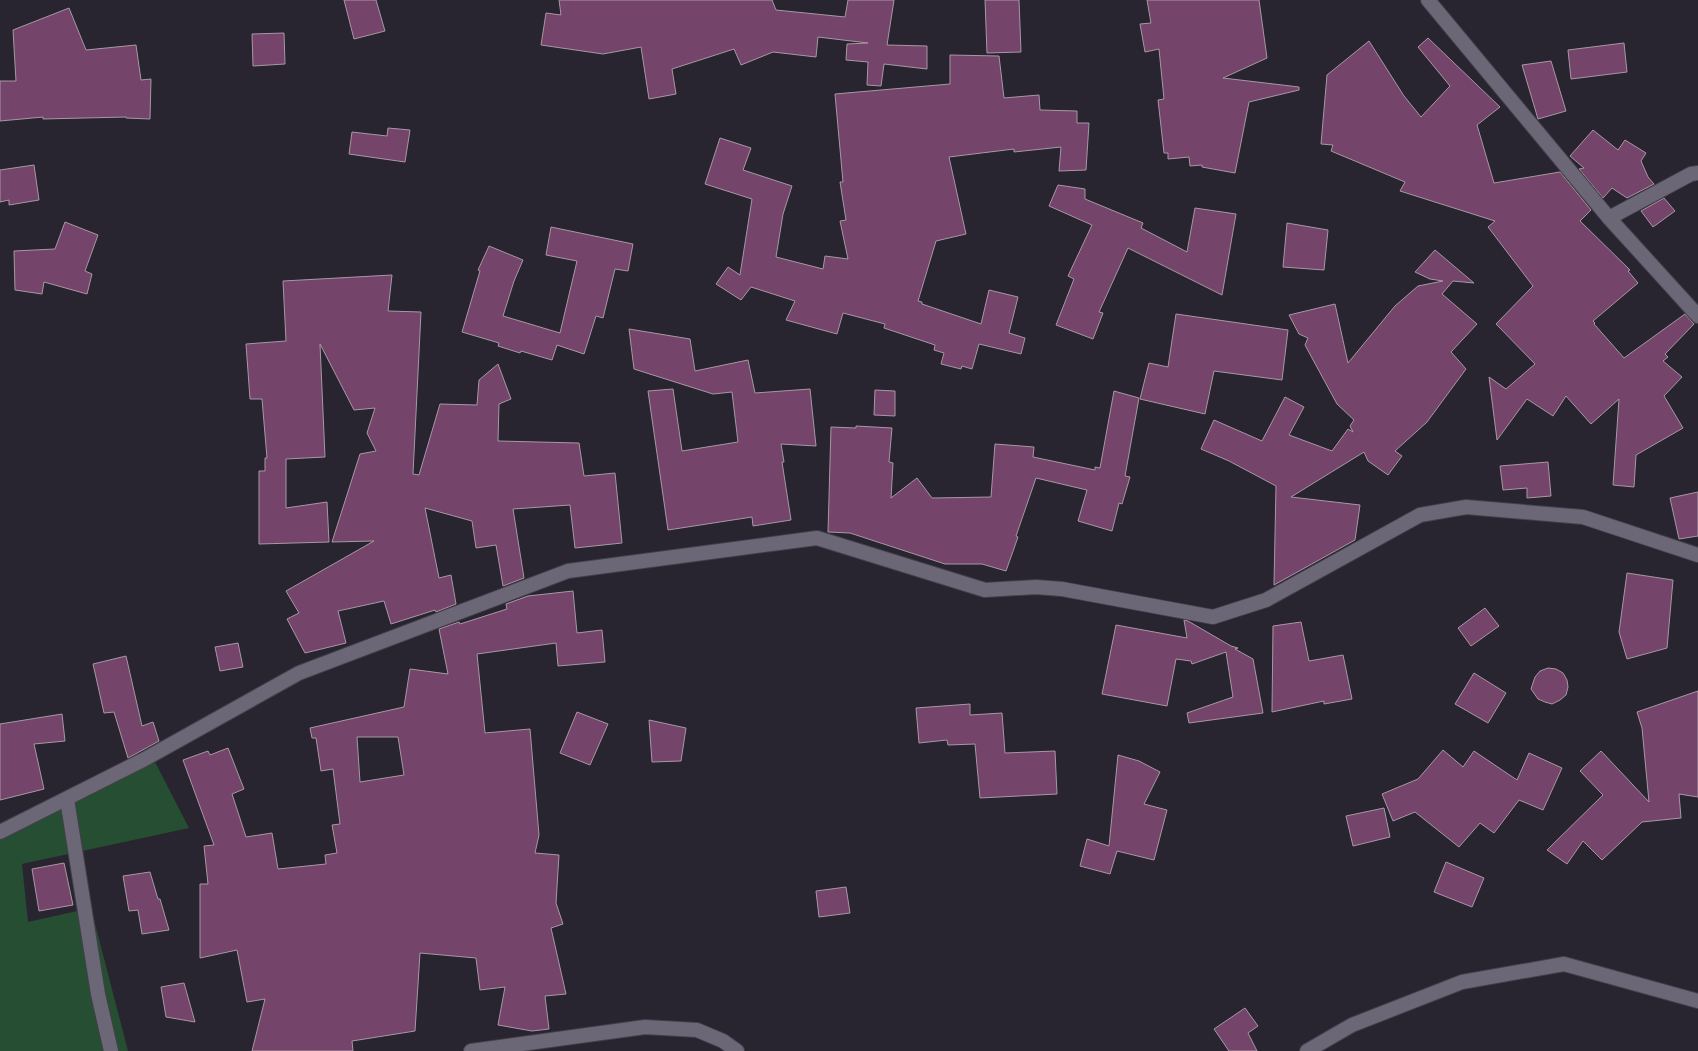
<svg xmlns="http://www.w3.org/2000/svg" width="1698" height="1051" font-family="Poppins,sans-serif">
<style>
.green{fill:#264e32}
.building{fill:#75446b;stroke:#a798a3;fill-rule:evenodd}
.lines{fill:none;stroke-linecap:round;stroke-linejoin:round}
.minor-casing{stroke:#43404a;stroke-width:16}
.minor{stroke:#6c6776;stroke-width:14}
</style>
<rect width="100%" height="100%" fill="#282430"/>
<path class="green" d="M155,762L189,828L22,864L28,922L91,908L128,1051H0V835Z"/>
<g class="building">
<path d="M344,0H376L385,31L354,39Z"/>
<path d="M559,0H772L776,10L845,17L848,0H894L887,45L927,46V69L884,64L881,86L867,85L868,62L846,60L847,44L868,43L818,37L816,57L773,52L741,65L734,49L672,69L676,94L649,99L641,47L603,54L541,45L546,13L561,15Z"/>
<path d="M985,0H1019L1021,52L987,53Z"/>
<path d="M1147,0H1259L1267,58L1223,78L1299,87V90L1249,102L1235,173L1202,167V165L1190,166L1189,157L1168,159V153H1164L1158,100L1164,99L1159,49L1145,52L1140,24L1151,23Z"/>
<path d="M69,8L86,50L136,45L141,80L151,79L150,119L126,118V117L43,119V117L0,121V81H16L13,30Z"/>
<path d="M284,33L285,64L253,66L252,34Z"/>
<path d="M1428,38L1500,107L1477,125L1494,183L1560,172L1591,210L1580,221L1630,270L1628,271L1638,283L1593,321L1595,323L1594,324L1624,358L1685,314L1694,324L1665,354L1668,357L1663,361L1682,377L1664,396L1683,428L1636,455L1634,487L1613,485L1619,399L1591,424L1566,396L1553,416L1527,399L1497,440L1489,377L1506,389L1535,364L1496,324L1533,286L1488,227L1495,221L1400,191L1405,182L1331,151L1333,145L1321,144L1327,75L1369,41L1404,96L1421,117L1450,86L1418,47Z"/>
<path d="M1624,43L1627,72L1571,79L1568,50Z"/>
<path d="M950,55L999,56L1004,98L1039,95L1040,110L1077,111V123H1089L1086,170L1059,171L1061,147L1014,152V149L949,157L966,234L936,241L918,301L922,302V304L981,324L989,290L1018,297L1009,333L1025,338L1021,354L979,344L972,369L962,366L961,369L941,364L944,353L934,350L935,345L884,328L885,324L843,313L837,334L786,320L795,301L751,287L741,300L716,284L728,267L740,275L752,199L705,184L720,138L751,148L743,170L792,186L783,214L776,257L823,269L825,256L848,259L840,221L846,220L840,182H843L835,94L950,84Z"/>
<path d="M1551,61L1566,111L1538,119L1522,65Z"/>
<path d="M388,128L410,130L405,162L349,154L352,132L387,136Z"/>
<path d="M1593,130L1618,150L1625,140L1646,153L1641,161L1648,177L1654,184L1627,198L1612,188L1603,198L1579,169L1584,168L1570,156Z"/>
<path d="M34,165L39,200L9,205V200L0,202V170Z"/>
<path d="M1058,185L1085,189V199L1143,223L1141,228L1187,252L1195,208L1236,214L1222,295L1128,248L1099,312L1103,313L1093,339L1056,325L1074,279L1068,276L1092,225L1049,206Z"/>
<path d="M1664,198L1675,211L1653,227L1641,211Z"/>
<path d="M65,222L98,235L85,271L92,274L87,294L44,282L42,294L15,290L14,251L55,249Z"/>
<path d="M1287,223L1328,230L1324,270L1283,267Z"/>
<path d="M551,227L633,244L628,271L615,269L603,318L596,316L584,354L557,345L552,360L521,351L520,353L498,346L499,343L462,332L480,271L478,270L489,246L523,260L514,281L503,316L560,333L577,261L546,255Z"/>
<path d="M1435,250L1474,283L1453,281L1442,294L1477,324L1451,352L1466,369L1427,422L1395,451L1402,456L1388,475L1368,461L1364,452L1291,497L1360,505L1355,540L1274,585L1276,486L1229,461L1201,449L1214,420L1262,441L1285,397L1304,407L1289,435L1332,451L1348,429L1353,432L1350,426L1354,420L1337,404L1305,345L1308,338L1299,334L1289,315L1335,304L1348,363L1395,306L1418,286L1443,281L1430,279L1415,272Z"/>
<path d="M392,275L388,311L421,312L413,474L419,475L440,404L477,405L479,380L498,364L511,399L499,404L498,441L579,443L584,476L615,473L622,543L575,548L570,505L513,509L524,578L503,586L496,545L476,548L472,521L425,508L439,578L451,575L456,604L436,612L435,610L391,624L384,601L338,611L346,643L305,653L287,619L299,613L286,591L374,541L332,542L360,454L376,451L367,433L375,408L354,410L320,344L325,457L286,459V508L327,502L329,542L259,544V471H265V458H267L262,399H250L246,344L286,341L283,281Z"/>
<path d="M1176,314L1288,330L1282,380L1214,371L1205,414L1140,399L1149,363L1168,367Z"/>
<path d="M629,329L690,339L695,371L748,360L755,393L810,389L816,446L781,444L784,462H782L791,520L753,526L752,517L668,530L648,391L673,389L682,451L738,442L732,392L713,394L634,369Z"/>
<path d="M875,390L895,391V416L874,415Z"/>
<path d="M1114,391L1139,398L1125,476L1130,477L1122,504L1119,503L1112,531L1078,521L1087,490L1036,478L1016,536L1018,537L1006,571L982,564H945L850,533L828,532L831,427L856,428V426L892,428L889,462L893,463L891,498L917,478L932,498L991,497L995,444L1034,447L1033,457L1095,470V467L1100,468Z"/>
<path d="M1548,462L1551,496L1527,498V488L1503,490L1500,466Z"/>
<path d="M1698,492V536L1679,539L1670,498Z"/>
<path d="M1627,573L1673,580L1667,648L1627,659L1619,632Z"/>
<path d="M573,591L577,633L602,630L605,662L558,666L556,643L477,654L485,733L530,729L539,835L535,853L559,855L556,903L563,924L551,928L566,994L545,996L549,1029L532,1031L498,1025L505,987L480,990L476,958L420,953L415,1031L352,1041L353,1051H252L265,999L247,1002L237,950L200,958V884H208L204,846L214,845L183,760L208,751L210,755L228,748L244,789L232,794L246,837L272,833L278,869L326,864L325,855L337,853L332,825L340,824L333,769L321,771L316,738H312L310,728L404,707L410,669L448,674L439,629L459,622L460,624L507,609L506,604L528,596ZM357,737H398L404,775L360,782Z"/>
<path d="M1485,608L1499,626L1471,646L1458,628Z"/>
<path d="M1184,620L1188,621L1231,646L1238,648L1235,649L1253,659L1263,713L1189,723L1187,713L1233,697L1226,652L1192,664L1191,661L1176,659L1167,706L1102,694L1116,625L1187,638Z"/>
<path d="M1301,622L1309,661L1343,655L1352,699L1324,704V701L1272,712L1273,626Z"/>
<path d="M238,643L243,667L220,671L215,647Z"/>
<path d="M126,656L142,726L153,722L159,741L128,758L114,712L104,713L93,664Z"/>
<path d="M1548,668L1556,669L1563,673L1567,680L1568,687L1566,695L1560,700L1552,704L1545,702L1538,699L1531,689L1535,677L1540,671Z"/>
<path d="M1474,673L1506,693L1488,723L1455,704Z"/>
<path d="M1698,691V797L1679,794L1681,818L1642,822L1602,860L1583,841L1567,864L1547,850L1603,795L1580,771L1601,751L1649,802L1642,728L1637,712Z"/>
<path d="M970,704V715L1002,713L1005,753L1055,751L1057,794L980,798L975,744L948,745L947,740L919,743L916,708Z"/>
<path d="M577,712L608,724L590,765L560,753Z"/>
<path d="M62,714L65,741L34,744L44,789L0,800V724Z"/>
<path d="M649,720L686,728L681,761L652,762Z"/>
<path d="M1443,750L1463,767L1474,751L1517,780L1529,753L1562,768L1543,810L1519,800L1494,833L1480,823L1459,847L1415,812L1393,821L1382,794L1418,779Z"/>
<path d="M1118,755L1139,761L1160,772L1144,804L1167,810L1154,860L1117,851L1110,874L1080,866L1087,839L1109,846Z"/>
<path d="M1384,808L1390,837L1353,846L1346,816Z"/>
<path d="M1446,862L1484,878L1472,907L1434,892Z"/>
<path d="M64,863L73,905L39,911L32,869Z"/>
<path d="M150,872L158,899H160L169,930L142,934L138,910L129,911L123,876Z"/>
<path d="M846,887L850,913L819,917L816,891Z"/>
<path d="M184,983L195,1022L166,1017L161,987Z"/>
<path d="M1245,1008L1258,1026L1248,1033L1257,1051H1229L1214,1029Z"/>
</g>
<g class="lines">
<defs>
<g id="minor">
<path d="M1428,0L1609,218L1698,316"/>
<path d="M1609,218L1691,174L1698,173"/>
<path d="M67,799L98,994L111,1051"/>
<path d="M0,832L143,760L299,673L568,571L817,538L985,590L1036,587L1062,589L1213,617L1266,600L1420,515L1466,507L1583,517L1698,555"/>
<path d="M471,1051L645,1027L697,1030L723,1041L737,1051"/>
<path d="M1307,1051L1352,1025L1462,982L1564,964L1698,1001"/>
</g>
</defs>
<use href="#minor" class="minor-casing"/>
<use href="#minor" class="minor"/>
</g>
</svg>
